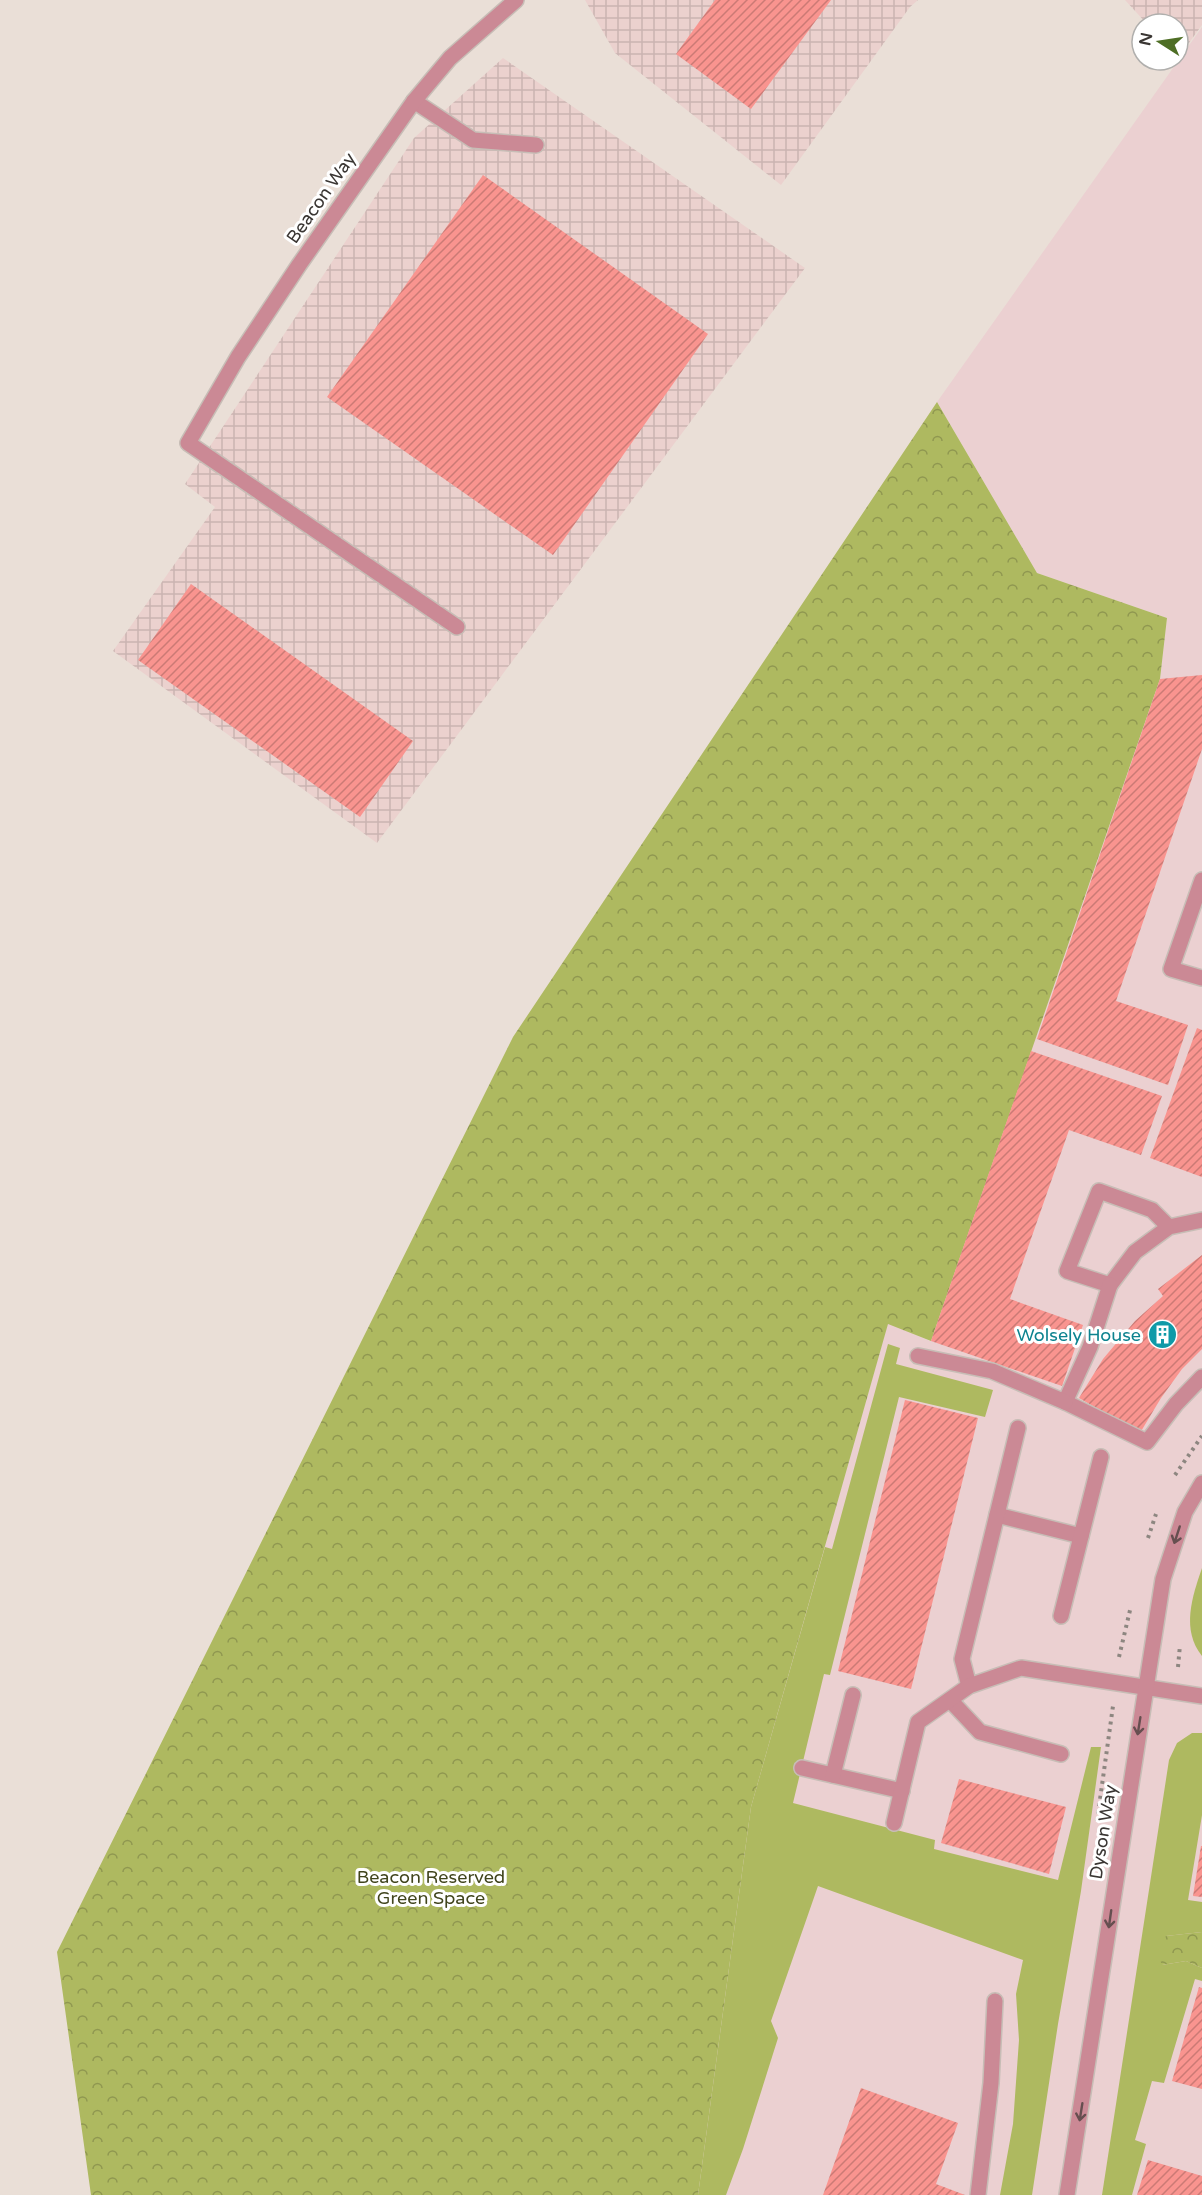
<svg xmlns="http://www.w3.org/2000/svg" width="1202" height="2195" font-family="'Varela Round',sans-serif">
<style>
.commercial{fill:#ebd0d1}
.industrial{fill:url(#industrial-grid)}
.grass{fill:#aeb960}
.forest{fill:url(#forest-crowns)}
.building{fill:url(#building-hatch)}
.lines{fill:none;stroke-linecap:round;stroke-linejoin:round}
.minor-casing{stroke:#c7bdb6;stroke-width:18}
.path{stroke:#8d8680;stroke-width:4;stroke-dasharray:3 4.5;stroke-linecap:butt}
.minor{stroke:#cb8995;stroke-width:15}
.oneway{stroke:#664f50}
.labels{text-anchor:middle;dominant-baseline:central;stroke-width:6;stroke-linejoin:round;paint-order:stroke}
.street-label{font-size:18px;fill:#3a3633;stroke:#fff}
.culture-label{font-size:18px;fill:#0d838f;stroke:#fff;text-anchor:end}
.park-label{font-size:18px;fill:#41451d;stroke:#fff}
</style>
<defs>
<pattern id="industrial-grid" width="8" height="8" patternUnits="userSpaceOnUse" patternTransform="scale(1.5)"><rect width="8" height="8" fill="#ebd1ce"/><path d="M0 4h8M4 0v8" fill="none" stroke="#cab4b1"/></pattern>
<pattern id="forest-crowns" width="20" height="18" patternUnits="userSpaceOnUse" patternTransform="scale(1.5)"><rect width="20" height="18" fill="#aeb960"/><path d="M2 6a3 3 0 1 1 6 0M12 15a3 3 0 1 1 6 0" fill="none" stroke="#8f9750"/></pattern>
<pattern id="building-hatch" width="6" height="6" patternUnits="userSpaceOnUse" patternTransform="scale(1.5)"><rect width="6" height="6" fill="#f9948f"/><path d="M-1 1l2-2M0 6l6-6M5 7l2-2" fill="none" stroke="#cb7a75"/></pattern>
</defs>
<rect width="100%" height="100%" fill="#eadfd7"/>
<path class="commercial" d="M1202,27V2195H698L751,1807L888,1323L930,1341L1160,679L1167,618L1037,573L937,402Z"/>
<g class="industrial">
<path d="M585,0H918L910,7L781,185L615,53Z"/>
<path d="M1125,0H1202V25L1178,58V24H1147Z"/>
<path d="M503,58L805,268L377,843L113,651L215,507L185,484L414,138Z"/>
</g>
<g class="grass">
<path d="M888,1344L900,1348L896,1364L993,1390L985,1417L899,1397L830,1675L824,1674L793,1803L935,1840L934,1849L1058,1880L1091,1747H1101L1081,1891L1058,2024L1032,2195H1000L1013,2124L1019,2040L1016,1994L1023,1960L818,1886L771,2021L778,2038L743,2149L726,2195H698L751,1807L825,1547L832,1549Z"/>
<path d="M1202,1568V1656C1181,1630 1192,1597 1202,1568Z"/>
<path d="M1192,1733H1202V1815L1188,1900L1202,1902V1932L1166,1936L1162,1965L1186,1961L1202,1968V1981L1195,1979L1164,2083L1152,2081L1135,2140L1146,2144L1132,2195H1102L1169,1760L1177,1743Z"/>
</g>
<g class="forest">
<path d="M937,402L1037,573L1167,618L1160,679L931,1341L888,1324L751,1807L698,2195H91L57,1952L513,1037Z"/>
<path d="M1202,1932V1968L1186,1961L1162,1965L1155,1948L1166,1936Z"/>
</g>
<g class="building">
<path d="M715,0H831L751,109L676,54Z"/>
<path d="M483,175L708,334L553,555L327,397Z"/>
<path d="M191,584L413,741L360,817L138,660Z"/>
<path d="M1202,675V749L1116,1001L1188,1025L1168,1085L1037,1039L1160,679Z"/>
<path d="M1197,1028L1202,1030V1177L1150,1158Z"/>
<path d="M1031,1051L1162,1096L1141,1155L1069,1130L1010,1299L1083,1325L1062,1386L931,1341Z"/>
<path d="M1202,1255V1349L1182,1369L1161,1398L1140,1433L1079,1398L1103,1359L1135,1321L1163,1296L1158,1289Z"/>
<path d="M905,1400L978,1418L911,1689L838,1671Z"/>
<path d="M959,1779L1066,1807L1049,1874L941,1843Z"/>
<path d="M1201,1846H1202V1897L1193,1896Z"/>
<path d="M1199,1987L1202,1988V2089L1172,2081Z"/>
<path d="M861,2088L958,2123L936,2184L965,2195H823Z"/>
<path d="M1148,2160L1202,2176V2195H1137Z"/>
</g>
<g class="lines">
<defs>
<g id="minor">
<path d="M414,101L473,140L536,145"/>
<path d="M457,627L188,443L238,357L299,265L414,101L450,58L516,0"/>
<path d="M1202,880L1171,969L1202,978"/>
<path d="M1169,1227L1152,1210L1099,1191L1067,1271L1110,1285L1135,1252L1169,1227L1202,1220"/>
<path d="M1110,1285L1090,1347L1065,1402L1147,1442L1176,1404L1202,1377"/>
<path d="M918,1356L992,1371L1065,1402"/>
<path d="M997,1515L1081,1536"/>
<path d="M1061,1616L1101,1457"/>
<path d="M969,1686L962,1659L1018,1428"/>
<path d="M950,1700L980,1732L1061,1754"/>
<path d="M802,1768L902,1791"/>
<path d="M833,1775L853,1695"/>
<path d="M894,1823L918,1722L969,1686L1021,1668L1202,1696"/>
<path d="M978,2195L991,2083L995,2001"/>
<path d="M1067,2195L1163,1579L1185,1512L1202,1483"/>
</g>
</defs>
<use href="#minor" class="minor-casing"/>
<g class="path">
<path d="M1175,1475L1202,1436"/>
<path d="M1148,1538L1156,1514"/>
<path d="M1119,1657L1131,1606"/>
<path d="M1178,1667L1180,1645"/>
<path d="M1097,1821L1113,1706"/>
</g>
<use href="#minor" class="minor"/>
</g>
<defs><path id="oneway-shaft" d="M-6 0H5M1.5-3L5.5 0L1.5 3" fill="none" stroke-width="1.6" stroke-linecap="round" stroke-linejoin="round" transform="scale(1.5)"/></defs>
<g class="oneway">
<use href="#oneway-shaft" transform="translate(1177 1535) rotate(108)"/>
<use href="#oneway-shaft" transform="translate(1139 1726) rotate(99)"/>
<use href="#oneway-shaft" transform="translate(1110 1919) rotate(98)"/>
<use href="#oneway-shaft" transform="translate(1081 2112) rotate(99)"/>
</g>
<defs>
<symbol id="building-disc" viewBox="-11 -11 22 22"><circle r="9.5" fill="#0f9aa8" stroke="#fff"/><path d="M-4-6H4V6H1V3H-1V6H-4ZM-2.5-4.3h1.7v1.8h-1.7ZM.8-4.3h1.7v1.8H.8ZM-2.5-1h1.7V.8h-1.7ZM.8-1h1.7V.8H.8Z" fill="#fff"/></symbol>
</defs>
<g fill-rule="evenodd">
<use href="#building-disc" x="1146" y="1318" width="33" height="33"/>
</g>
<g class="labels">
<g class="street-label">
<text transform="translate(321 198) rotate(-55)">Beacon Way</text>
<text transform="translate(1103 1832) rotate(-81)">Dyson Way</text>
</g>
<g class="culture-label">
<text x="1141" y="1335">Wolsely House</text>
</g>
<g class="park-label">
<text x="431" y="1877">Beacon Reserved<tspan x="431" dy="21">Green Space</tspan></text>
</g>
</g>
<g transform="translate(1160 42) rotate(282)"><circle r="28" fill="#ffffff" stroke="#b0afad" stroke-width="1.5"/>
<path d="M0-4.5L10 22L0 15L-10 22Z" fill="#4e6e25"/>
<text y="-9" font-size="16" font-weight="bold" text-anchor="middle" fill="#3a3633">N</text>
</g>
</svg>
